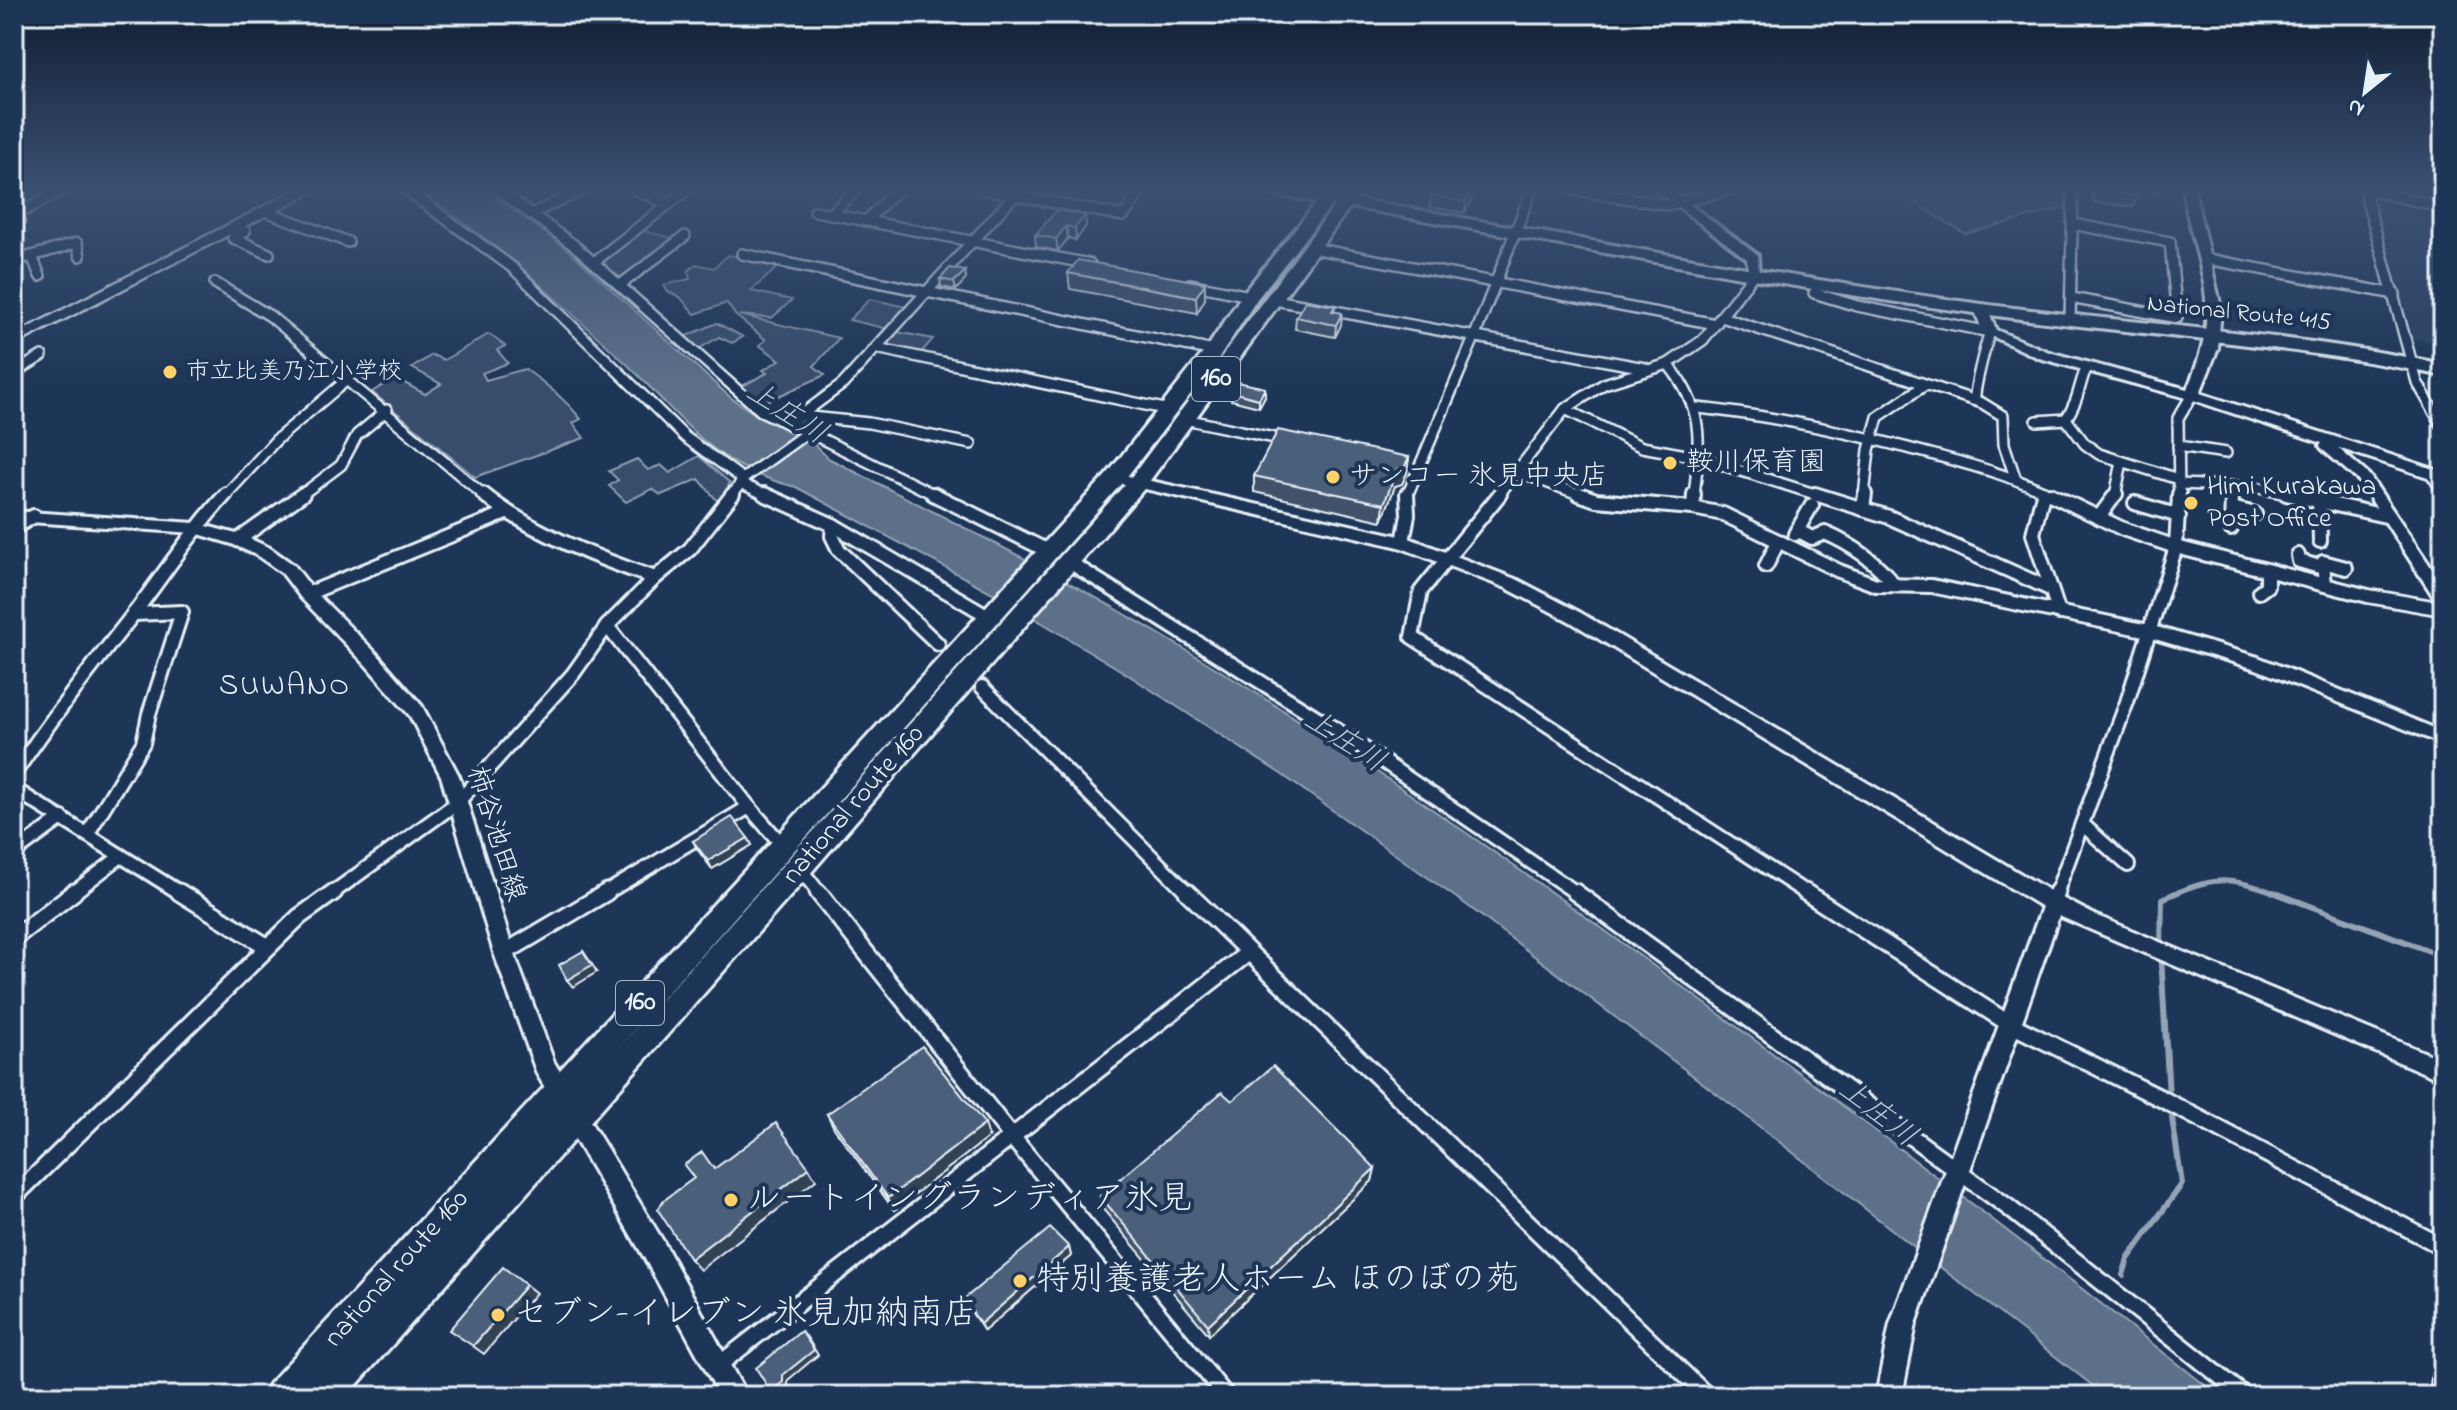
<svg xmlns="http://www.w3.org/2000/svg" width="2457" height="1410" font-family="'Indie Flower','Klee One',sans-serif">
<style>
.built{fill:#2a4162}
.green{fill:#374d6c;stroke:#909fb2;stroke-width:2}
.water{fill:#5d7089;stroke:#95a4b5;stroke-width:2}
.lines{fill:none;stroke-linecap:round;stroke-linejoin:round}
.stream-far1{stroke:#95a4b5;stroke-width:5}
.stream{stroke:#95a4b5;stroke-width:6}
.street-far2-casing{stroke:#e8f1f8;stroke-width:14}
.street-far1-casing{stroke:#e8f1f8;stroke-width:18}
.street-casing{stroke:#e8f1f8;stroke-width:21}
.secondary-casing{stroke:#e8f1f8;stroke-width:6}
.highway-casing{stroke:#e8f1f8;stroke-width:6}
.street-far2{stroke:#1d3557;stroke-width:9}
.street-far1{stroke:#1d3557;stroke-width:12}
.street{stroke:#1d3557;stroke-width:15}
.secondary{fill:#1d3557;fill-rule:evenodd}
.highway{fill:#1d3557;fill-rule:evenodd}
.wall{fill:#3f5169;stroke:#e8f1f8;stroke-width:2}
.shaded-wall{fill:#334255;stroke:#e8f1f8;stroke-width:2}
.building{fill:#495e7a;stroke:#e8f1f8;stroke-width:2}
.poi-dot{fill:#ffd166;stroke:#1d3557;stroke-width:3}
.labels{text-anchor:middle;dominant-baseline:central;stroke-width:8;stroke-linejoin:round;paint-order:stroke}
.far-street-label{font-size:24px;fill:#e8f1f8;stroke:#1d3557}
.far-poi-label{font-size:24px;fill:#e8f1f8;stroke:#1d3557;text-anchor:start}
.shield{fill:#1d3557;stroke:#abb9c8;stroke-width:2}
.shield-label{font-size:26px;font-weight:bold;fill:#e8f1f8}
.poi-label{font-size:28px;fill:#e8f1f8;stroke:#1d3557;text-anchor:start}
.street-label{font-size:28px;fill:#e8f1f8;stroke:#1d3557}
.water-label{font-size:30px;font-style:italic;fill:#b7c4d1;stroke:#1d3557}
.neighbourhood-label{font-size:30px;letter-spacing:2px;fill:#e8f1f8;stroke:#1d3557}
.near-poi-label{font-size:34px;fill:#e8f1f8;stroke:#1d3557;text-anchor:start}
</style>
<rect width="100%" height="100%" fill="#1d3557"/>
<filter id="ink" filterUnits="userSpaceOnUse"><feTurbulence type="fractalNoise" baseFrequency=".0125" numOctaves="2"/><feDisplacementMap in="SourceGraphic" scale="16" xChannelSelector="R" yChannelSelector="G"/><feConvolveMatrix kernelMatrix="1 2 1 2 8 2 1 2 1" color-interpolation-filters="sRGB"/></filter>
<g filter="url(#ink)">
<path class="built" d="M2370,192L2443,211V345L2414,339Z"/>
<g class="green">
<path d="M1894,189H2067V207L1965,234Z"/>
<path d="M638,230L678,239L621,284L596,262Z"/>
<path d="M728,255L779,266L751,291L792,300L772,318L739,315L839,338L814,366L825,375L761,404L742,386L767,373L763,370L780,360L759,345L766,340L735,315L727,303L695,314L680,297L667,291L664,285L690,279L688,271L696,264L714,268Z"/>
<path d="M870,299L907,307L888,329L849,320Z"/>
<path d="M717,323L743,337L732,343L719,337L697,350L684,337Z"/>
<path d="M897,332L933,339L920,354L884,346Z"/>
<path d="M489,334L505,346L497,350L508,363L482,373L486,380L525,369C547,384 564,398 581,419L573,423L584,438L475,477L372,392L395,378L425,394L441,384L412,368L432,355L444,360Z"/>
<path d="M699,456L730,483L719,503L699,479L661,495L652,489L626,502L609,486L618,480L609,471L637,459L648,470L661,465L670,473Z"/>
</g>
<path class="water" d="M417,189H484L570,252L730,397L756,415L815,445L828,458C943,517 1060,574 1171,641C1304,720 1432,808 1558,897C1783,1057 2002,1225 2219,1396H2106L1733,1106L1468,906L1281,774L1122,671L991,592L796,487C707,466 681,413 618,356C553,296 491,237 417,189Z"/>
<g class="lines">
<path class="stream-far1" d="M2174,894C2216,875 2236,878 2278,894"/>
<g class="stream">
<path d="M2273,892L2443,956"/>
<path d="M2161,946L2162,899L2178,892"/>
<path d="M2161,956L2169,1097"/>
<path d="M2123,1275L2128,1259L2182,1184L2172,1118"/>
</g>
<defs>
<g id="street-far2">
<path d="M405,189L513,268L685,437L743,479L732,496"/>
<path d="M497,189L575,246L761,411L789,424L843,384L1020,189"/>
<path d="M634,189L669,204"/>
<path d="M982,189L1123,216L1143,189"/>
<path d="M1571,189L1668,205L1732,189"/>
<path d="M2364,189L2417,382L2443,427"/>
<path d="M2365,189L2443,207"/>
<path d="M815,211L1090,264"/>
<path d="M268,212L348,242"/>
<path d="M531,214L585,189"/>
<path d="M831,214L857,189"/>
<path d="M14,216L64,189"/>
<path d="M866,221L898,189"/>
<path d="M245,231L233,238L269,254"/>
<path d="M1312,248L1716,324"/>
<path d="M742,254L1214,351"/>
<path d="M32,256L40,276"/>
<path d="M2207,259L2395,294"/>
<path d="M14,261L77,243L80,256"/>
<path d="M594,262L688,189"/>
<path d="M215,283L270,316L485,496"/>
<path d="M1190,284L1250,296"/>
<path d="M620,285L685,236"/>
<path d="M1814,293L1857,306L1990,332C1986,342 1974,390 1975,398"/>
<path d="M2071,298L2177,318L2170,242L2072,224"/>
<path d="M1275,300L1645,368"/>
<path d="M1722,317L1982,403L2003,416L2004,444L2015,477"/>
<path d="M2070,320L2073,189"/>
<path d="M14,340L308,189"/>
<path d="M876,348L1169,410"/>
<path d="M1668,364C1705,410 1700,440 1694,496"/>
<path d="M14,373L42,356"/>
<path d="M1698,408C1776,416 1851,433 1927,453C1971,465 2013,476 2054,496"/>
<path d="M1565,409L1642,447L1697,457L1821,496"/>
<path d="M801,416L869,423L971,444"/>
<path d="M1185,419L1288,441"/>
<path d="M2066,419C2079,399 2078,389 2086,368"/>
<path d="M2037,421L2066,419L2085,444L2099,454L2178,479"/>
<path d="M808,432L937,496"/>
<path d="M2178,446L2226,453"/>
<path d="M1518,472L1584,496"/>
<path d="M2432,475L2443,492"/>
<path d="M743,479L808,432L789,424"/>
<path d="M740,483L768,496"/>
<path d="M2178,484L2255,487L2295,496"/>
<path d="M225,496L276,440L348,379"/>
<path d="M300,496L341,465L357,435L387,410"/>
<path d="M1407,496L1474,338L1532,189"/>
<path d="M1498,496L1565,409L1604,384L1668,364L1703,340L1754,274"/>
<path d="M1864,496L1869,450L1878,417L1925,385"/>
<path d="M2043,496L2044,491"/>
<path d="M2115,496L2122,462"/>
<path d="M2179,496L2178,418L2192,395"/>
<path d="M2232,496V486"/>
</g>
<g id="street-far1">
<path d="M483,494C528,531 599,559 655,578"/>
<path d="M764,494L833,525L832,536L839,550L938,644"/>
<path d="M933,494L1050,552"/>
<path d="M1500,494L1421,591L1412,637L1808,894"/>
<path d="M1579,494L1596,500L1693,508L1723,514L1839,571L1876,585L1932,586L2149,631L2257,663L2443,738"/>
<path d="M1815,494L1889,517L2048,588"/>
<path d="M2043,494L2033,534L2059,613"/>
<path d="M2050,494L2123,529L2176,547L2368,596L2443,609"/>
<path d="M2286,494L2390,517"/>
<path d="M2319,500L2320,541"/>
<path d="M2135,503L2179,516"/>
<path d="M1693,508L1694,494"/>
<path d="M2232,508L2255,514"/>
<path d="M1863,509L1865,494"/>
<path d="M2099,517L2116,494"/>
<path d="M833,525L990,617"/>
<path d="M14,528L34,516"/>
<path d="M2231,529L2232,494"/>
<path d="M1797,530L1812,538L1825,533C1853,545 1875,560 1894,584"/>
<path d="M1795,534L1812,505"/>
<path d="M238,540L303,494"/>
<path d="M1403,542L1408,515L1407,494"/>
<path d="M2298,555L2299,561L2323,568"/>
<path d="M1066,560L1334,728L1578,894"/>
<path d="M1766,566L1778,542"/>
<path d="M2325,585L2323,562L2346,568"/>
<path d="M2259,592L2267,586V571"/>
<path d="M307,594L506,513"/>
<path d="M607,626L749,807L785,848"/>
<path d="M982,687L1189,894"/>
<path d="M14,774C51,719 91,668 132,616C164,574 191,532 226,494"/>
<path d="M14,789L182,894"/>
<path d="M2082,824L2128,865"/>
<path d="M88,833L143,743L149,714L182,612L133,614"/>
<path d="M14,853L62,818"/>
<path d="M798,866L820,894"/>
<path d="M72,894L121,856"/>
<path d="M331,894L458,802L573,674L607,626L655,578L690,549L733,494"/>
<path d="M604,894L749,807"/>
<path d="M2056,894L2127,702L2176,547L2179,494"/>
</g>
<g id="street">
<path d="M179,892L268,947"/>
<path d="M818,892L1012,1137L1226,1396"/>
<path d="M1187,892L1707,1396"/>
<path d="M1575,892L2009,1208L2245,1396"/>
<path d="M1805,892L2008,1023L2164,1100L2443,1247"/>
<path d="M2053,903L2057,892"/>
<path d="M14,938L74,892"/>
<path d="M504,953L607,892"/>
<path d="M14,1197L299,917L334,892"/>
<path d="M716,1367L1248,953"/>
<path d="M2438,1396L2443,1361"/>
</g>
<g id="secondary">
<path d="M1655,189H1669L1758,255L1759,277H1749L1747,259Z"/>
<path d="M2182,189H2194L2221,308L2218,348L2200,393L2443,472V482L2338,448L2369,475L2443,585V604L2437,602L2359,481L2322,449L2320,446L2322,443L2187,398L2039,358L1983,332L1974,309L1981,305L1988,309L1996,330L2049,352L2187,389C2226,303 2197,273 2182,189Z"/>
<path d="M1115,473L1409,538L1518,580L1581,613L2060,897L2095,915L2443,1060V1081L2059,916L1916,1324L1902,1396H1876L1890,1324L2042,907L1569,621L1506,588L1399,547L1110,481L1107,478Z"/>
<path d="M14,511L195,523L244,536L270,548L294,565L313,590L378,655L422,706L459,776L514,953L554,1062L663,1241L747,1396H720L645,1259L537,1074L494,953L441,776L410,716L366,665L301,598L282,573L258,556L232,544L195,533L14,521Z"/>
</g>
<path id="highway" d="M1263,189H1298L1324,193L1328,189H1344L1339,196H1341L1347,189H1363L1356,199C1564,235 1772,276 1982,304C2136,324 2291,333 2443,364V376C2290,344 2136,335 1982,314C1770,286 1560,244 1350,207L1143,490L808,876L347,1396H307L308,1391L304,1396H264L269,1384L775,838L1108,473L1207,348L1244,292L1317,202L1271,194ZM1332,204L1335,205L1129,480L613,1054L1122,483L1221,355L1257,299Z"/>
</defs>
<use href="#street-far2" class="street-far2-casing"/>
<use href="#street-far1" class="street-far1-casing"/>
<use href="#street" class="street-casing"/>
<use href="#secondary" class="secondary-casing"/>
<use href="#highway" class="highway-casing"/>
<use href="#street-far2" class="street-far2"/>
<use href="#street-far1" class="street-far1"/>
<use href="#street" class="street"/>
<use href="#secondary" class="secondary"/>
<use href="#highway" class="highway"/>
</g>
<g class="wall">
<path d="M1056,189H1078L1072,196L1057,193Z"/>
<path d="M1435,189H1477L1465,213L1430,207L1431,195Z"/>
<path d="M2091,189H2136L2138,196L2132,207L2094,202Z"/>
<path d="M2138,189H2159L2157,192Z"/>
<path d="M1085,215L1086,226L1076,240L1068,238L1058,251L1036,247L1035,235Z"/>
<path d="M965,271L966,279L956,290L941,287L940,279Z"/>
<path d="M1068,273L1205,299L1197,313L1070,289Z"/>
<path d="M1335,306L1334,312L1341,325L1335,337L1295,329L1296,317Z"/>
<path d="M1265,388V396L1259,407L1231,400V392Z"/>
<path d="M1409,457L1407,473L1402,484L1395,486L1382,521L1254,492V476Z"/>
<path d="M748,838L752,845L712,869L697,849L693,841Z"/>
<path d="M1232,1101L1375,1168L1372,1181L1209,1335L1102,1208L1100,1196Z"/>
<path d="M827,1114L989,1137L894,1210L834,1128Z"/>
<path d="M1069,1247L1071,1256L984,1331L968,1307L964,1299Z"/>
</g>
<g class="shaded-wall">
<path d="M1071,189H1078L1072,196Z"/>
<path d="M1473,189H1477L1465,213L1466,202Z"/>
<path d="M1085,215L1086,226L1076,240L1075,228Z"/>
<path d="M1066,226L1068,238L1058,251L1056,239Z"/>
<path d="M965,271L966,279L956,290L954,282Z"/>
<path d="M1205,283V299L1197,313L1196,297Z"/>
<path d="M1342,313L1341,325L1335,337L1336,325Z"/>
<path d="M1265,388V396L1259,407V399Z"/>
<path d="M1409,457L1407,473L1402,484L1395,486L1382,521L1384,504L1397,469Z"/>
<path d="M748,838L752,845L712,869L708,861Z"/>
<path d="M583,951L597,972L573,987L567,980Z"/>
<path d="M985,1124L989,1137L894,1210L888,1198Z"/>
<path d="M809,1168L816,1180L700,1270L690,1259Z"/>
<path d="M1375,1168L1372,1181L1209,1335L1208,1325Z"/>
<path d="M1069,1247L1071,1256L984,1331L980,1324Z"/>
<path d="M526,1285L536,1293L484,1354L473,1346Z"/>
<path d="M806,1336L818,1355L788,1380V1387L775,1396L771,1392L783,1375Z"/>
</g>
<g class="building">
<path d="M1435,189H1473L1466,202L1431,195Z"/>
<path d="M2099,189H2136L2138,196L2100,190Z"/>
<path d="M1057,210L1085,215L1075,228L1066,226L1056,239L1035,235Z"/>
<path d="M1078,260L1205,283L1196,297L1068,273Z"/>
<path d="M950,268L965,271L954,282L940,279Z"/>
<path d="M1305,301L1335,306L1332,311L1342,313L1336,325L1296,317Z"/>
<path d="M1237,382L1265,388L1259,399L1231,392Z"/>
<path d="M1278,430L1409,457L1404,468L1397,469L1384,504L1254,476Z"/>
<path d="M732,817L748,838L708,861L693,841Z"/>
<path d="M583,951L592,965L567,980L559,965Z"/>
<path d="M922,1046L985,1124L888,1198L827,1114Z"/>
<path d="M1273,1066L1375,1168L1208,1325L1100,1196L1222,1092L1232,1101Z"/>
<path d="M776,1123L809,1168L690,1259L658,1210L663,1201L694,1178L684,1165L702,1152L714,1169Z"/>
<path d="M1050,1228L1069,1247L980,1324L964,1299Z"/>
<path d="M503,1267L526,1285L473,1346L449,1330Z"/>
<path d="M801,1331L814,1350L783,1375V1382L771,1392L756,1368Z"/>
</g>
</g>
<linearGradient id="sky" x2="0" y2="1"><stop stop-color="#101d30"/><stop offset="0.49" stop-color="#3a5174"/><stop offset="1" stop-color="#3a5174" stop-opacity="0"/></linearGradient>
<rect width="2457" height="386" fill="url(#sky)"/>
<g class="poi-dot">
<circle cx="170" cy="372" r="8"/>
<circle cx="1670" cy="463" r="8"/>
<circle cx="1333" cy="477" r="8"/>
<circle cx="2191" cy="503" r="8"/>
<circle cx="731" cy="1200" r="8"/>
<circle cx="1020" cy="1281" r="8"/>
<circle cx="498" cy="1315" r="8"/>
</g>
<g class="labels">
<g class="far-street-label">
<text transform="translate(2239 314) rotate(6)">National Route 415</text>
</g>
<g class="far-poi-label">
<text x="186" y="372">市立比美乃江小学校</text>
</g>
<g class="shield">
<rect x="1192" y="357" width="48" height="44" rx="6"/>
<rect x="616" y="981" width="48" height="44" rx="6"/>
</g>
<g class="shield-label">
<text x="1216" y="379">160</text>
<text x="640" y="1003">160</text>
</g>
<g class="poi-label">
<text x="1686" y="463">鞍川保育園</text>
<text x="1349" y="477">サンコー 氷見中央店</text>
<text x="2207" y="487">Himi Kurakawa<tspan x="2207" dy="32">Post Office</tspan></text>
</g>
<g class="street-label">
<text transform="translate(854 805) rotate(-49)">national route 160</text>
<text transform="translate(495 834) rotate(73)">柿谷池田線</text>
<text transform="translate(397 1269) rotate(-48)">national route 160</text>
</g>
<g class="water-label">
<text transform="translate(786 414) rotate(33)">上庄川</text>
<text transform="translate(1344 742) rotate(33)">上庄川</text>
<text transform="translate(1877 1114) rotate(38)">上庄川</text>
</g>
<g class="neighbourhood-label">
<text x="285" y="687">SUWANO</text>
</g>
<g class="near-poi-label">
<text x="747" y="1200">ルートイングランディア氷見</text>
<text x="1036" y="1281">特別養護老人ホーム ほのぼの苑</text>
<text x="514" y="1315">セブン-イレブン 氷見加納南店</text>
</g>
</g>
<rect width="2457" height="1410" fill="none" stroke="#1d3557" stroke-width="48"/>
<rect x="24" y="24" width="2409" height="1362" fill="none" stroke="#e8f1f8" stroke-width="3" filter="url(#ink)"/>
<g transform="translate(2365 92) rotate(210)" stroke="#1d3557" stroke-width="6" paint-order="stroke">
<path d="M0-6L14 30L0 20L-14 30Z" fill="#e8f1f8"/>
<text y="-12" font-size="22" font-weight="bold" text-anchor="middle" fill="#e8f1f8">N</text>
</g>
</svg>
